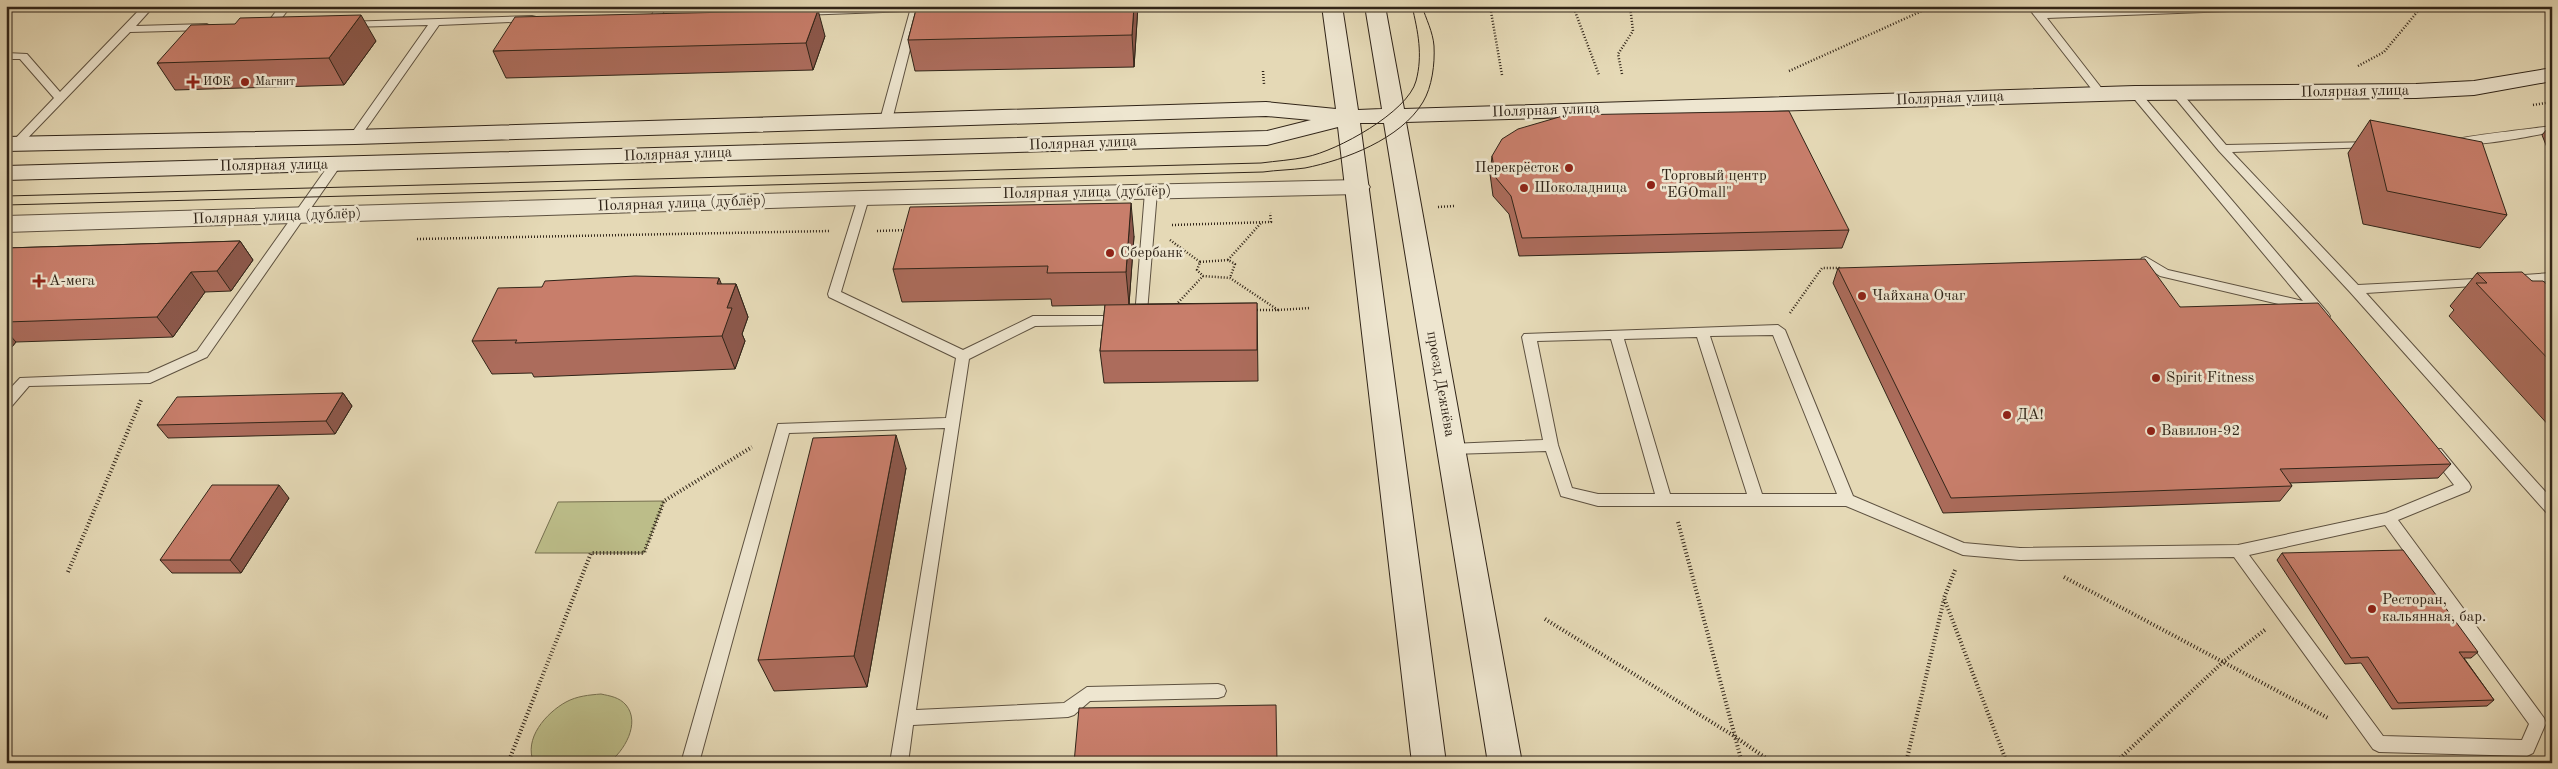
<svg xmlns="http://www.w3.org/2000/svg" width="2558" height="769" font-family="'Old Standard TT',serif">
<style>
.green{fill:#bcbd89;stroke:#767050}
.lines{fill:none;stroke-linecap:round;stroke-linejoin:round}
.lane-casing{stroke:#5d5140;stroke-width:2}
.street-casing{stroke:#5d5140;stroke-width:2}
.secondary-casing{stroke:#302418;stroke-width:2}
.path-far1{stroke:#302418;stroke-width:2.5;stroke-dasharray:1 2;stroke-linecap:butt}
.path{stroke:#302418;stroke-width:4;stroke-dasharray:1 2.5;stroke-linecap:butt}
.lane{fill:#eee6d0;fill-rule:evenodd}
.street{fill:#eee6d0;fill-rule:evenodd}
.secondary{fill:#eee6d0;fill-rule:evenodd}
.tram{stroke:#302418;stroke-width:1}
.wall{fill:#ac6c5c;stroke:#302418}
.shaded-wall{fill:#8c584b;stroke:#302418}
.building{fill:#c87e6b;stroke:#302418}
.poi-dot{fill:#8f2418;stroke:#eee6d0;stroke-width:2}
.labels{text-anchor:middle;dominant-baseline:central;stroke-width:5;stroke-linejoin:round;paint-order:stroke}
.far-poi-label{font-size:12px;fill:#302418;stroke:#eee6d0;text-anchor:start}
.street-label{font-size:15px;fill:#302418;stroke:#eee6d0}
.poi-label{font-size:15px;fill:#302418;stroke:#eee6d0;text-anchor:start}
</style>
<rect width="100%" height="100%" fill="#e5d9b6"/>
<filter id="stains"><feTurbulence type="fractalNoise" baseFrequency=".004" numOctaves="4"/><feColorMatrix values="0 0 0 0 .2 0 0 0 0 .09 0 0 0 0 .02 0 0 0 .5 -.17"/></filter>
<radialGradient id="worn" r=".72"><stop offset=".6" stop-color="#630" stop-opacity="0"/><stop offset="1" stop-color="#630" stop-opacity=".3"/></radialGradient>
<g class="green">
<path d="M664,501L644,553H535L558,502Z"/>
<path d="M601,694C610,696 619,697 626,705C641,723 624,752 608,763H534C523,739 546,713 566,702C577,696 589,695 601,694Z"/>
</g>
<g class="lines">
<defs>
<g id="lane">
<path d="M143,6H154L136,26L207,24L212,27L207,30L130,32L20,146H12V142L54,98L20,59H6V53L27,54L60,92Z"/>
<path d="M280,6H291L274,28H266L265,26Z"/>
<path d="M656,6H666L661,17H653L652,15Z"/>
<path d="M878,6H921L892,120L886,123L880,120L910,11L801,15L796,12L801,9Z"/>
<path d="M2027,6H2037L2042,12L2193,6H2287L2282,9L2047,18L2106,94L2101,97L2097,96Z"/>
<path d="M532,16L536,17V21L439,25L359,139H351L349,137L428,25L348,27L344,26V22Z"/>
<path d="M2135,90L2139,91L2328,313L2330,316L2328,319H2318L2312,312L2160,276L2142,264L2140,261L2142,258L2146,257L2168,270L2303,301L2131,95L2130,93Z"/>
<path d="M2176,90L2180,91L2226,145L2376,142L2378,144L2372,147L2232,152L2358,285L2494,278L2495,281L2489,285L2366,293L2552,499V515L2547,513L2350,292L2219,151L2171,93Z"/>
<path d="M2552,126V132C2535,135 2460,151 2450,141C2454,137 2538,128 2552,126Z"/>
<path d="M335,161L341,165L207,357L150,383L29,386L11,407L6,408V393L20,378L148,373L197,351L331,162Z"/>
<path d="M1151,188L1157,192L1146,324L1035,326L969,359L916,710L1064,703L1087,687L1218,684L1224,686L1226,691L1224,696L1218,698L1090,701L1074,715L1068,717L913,725L908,763H890L945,428L789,433L699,763H681L778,424L946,418L956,358L829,297L828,294L859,195H867L869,198L841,292L963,350L1033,316H1135L1145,192Z"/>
<path d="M2552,273V281L2510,284L2504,280L2510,276Z"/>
<path d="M1778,325L1785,330L1853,496L1964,543L2020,548L2238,545L2386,513L2454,485L2429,453L2431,449H2441L2469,483L2471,487L2469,491L2398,520L2544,718L2546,723L2533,753L2527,756L2379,752L2373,749L2234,557L2020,560L1963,555L1846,506H1598L1561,496L1546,451L1451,454L1446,453L1444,449L1446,445L1451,444L1543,440L1522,337L1524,334ZM1773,335L1837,494H1762L1710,336ZM1697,337L1747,494H1670L1624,339ZM1611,339L1655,494H1598L1572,488L1558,445L1537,341ZM2385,525L2529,724L2522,740L2383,736L2249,555Z"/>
</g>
<path id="street" d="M1358,180L1366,182L1370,187L1366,192L1358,194L863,205L6,232V216L863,191Z"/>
<path id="secondary" d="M1322,6H1342L1358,110L1382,109L1365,6H1385L1404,109L2135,86L2416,84L2474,81L2552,68V81L2474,95L2416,98L2135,100L1406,122L1522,763H1488L1384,123H1360L1446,763H1412L1338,127L1267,145L6,180V166L1267,131L1311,120L1266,116L355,144L6,151V137L355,130L1266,102L1336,109Z"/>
</defs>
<use href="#lane" class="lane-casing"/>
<use href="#street" class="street-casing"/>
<use href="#secondary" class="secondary-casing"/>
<g class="path-far1">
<path d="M1490,6L1502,75"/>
<path d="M1573,6L1599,75"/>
<path d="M2358,66L2384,52L2418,11L2413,6"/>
<path d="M1263,71L1264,84"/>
<path d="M1789,71L1933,6"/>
<path d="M1622,74L1618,54L1633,31L1630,6"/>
<path d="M2533,105L2552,102"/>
<path d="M1438,207L1454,206"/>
<path d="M1172,225L1271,222L1270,213"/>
<path d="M877,231L908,230"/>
<path d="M417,239L830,231"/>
<path d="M1170,240L1200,262L1197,270L1203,276L1230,278L1278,310H1254"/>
<path d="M1228,260L1261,223"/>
<path d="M1200,262L1228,260L1235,264L1230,278"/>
<path d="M1174,307L1203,276"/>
<path d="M1278,310L1310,308"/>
<path d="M1790,313L1822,268H1841"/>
</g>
<g class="path">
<path d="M1678,522L1742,763"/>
<path d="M1955,570L1944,598L2007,763"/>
<path d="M68,572L141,400"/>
<path d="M2064,577L2328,718"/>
<path d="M1545,619L1734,736L1773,763"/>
<path d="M508,763L591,553H644L664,501L752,447"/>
<path d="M1906,763L1944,599"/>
<path d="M2115,763L2223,662L2266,629"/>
</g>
<use href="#lane" class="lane"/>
<use href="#street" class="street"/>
<use href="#secondary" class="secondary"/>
<g class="tram">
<path d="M6,196L1261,163C1276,161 1292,160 1306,157C1337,151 1408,112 1416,81C1423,55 1418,32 1412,6"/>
<path d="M6,205L1263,172C1277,170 1291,170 1305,168C1345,160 1401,139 1423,102C1432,87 1435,64 1434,46C1433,32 1426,19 1422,6"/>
</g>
</g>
<g class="wall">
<path d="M917,6H1138L1134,67L915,71L908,40Z"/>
<path d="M825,36L813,70L506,78L493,51Z"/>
<path d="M376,41L344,85L175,90L157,63Z"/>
<path d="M2370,120L2507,215L2480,248L2363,224L2348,153Z"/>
<path d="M2552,123V160L2542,135Z"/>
<path d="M1492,156L1849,230L1842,248L1519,256L1509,214L1493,196L1490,174Z"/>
<path d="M1134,236L1129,304L1257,303L1258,381L1104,383L1100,351L1105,305L1052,306L1051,299L902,302L893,269Z"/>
<path d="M240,241L253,260L231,291L205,292L173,337L16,342L6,354V248Z"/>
<path d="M1838,268L2180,307L2451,464L2438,478L2290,483L2292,486L2280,501L1943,513L1833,283Z"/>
<path d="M2477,273L2532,281L2552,289V429L2449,316L2454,310L2450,306Z"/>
<path d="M736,284L748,317L742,334L745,341L735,369L534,377L532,373L492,374L472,341L542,287Z"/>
<path d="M343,393L352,406L335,434L168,438L157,425Z"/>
<path d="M906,468L867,687L774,691L758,660Z"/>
<path d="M289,498L241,573H172L160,560Z"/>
<path d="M2282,553L2478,652L2471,658H2464L2494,700L2487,706L2392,709L2361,663L2345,664L2277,560Z"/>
</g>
<g class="shaded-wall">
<path d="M1134,6H1138L1134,67L1132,35Z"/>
<path d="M818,10L825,36L813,70L806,43Z"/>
<path d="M361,15L376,41L344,85L329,58Z"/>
<path d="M1131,203L1134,236L1129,304L1126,272Z"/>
<path d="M240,241L253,260L231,291L217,271Z"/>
<path d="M191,272L205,292L173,337L157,317Z"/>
<path d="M719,278L729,303L736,284L748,317L742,334L745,341L735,369L722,336L717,284Z"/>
<path d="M6,331L16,342L6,354Z"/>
<path d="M343,393L352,406L335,434L326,421Z"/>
<path d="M896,435L906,468L867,687L854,656Z"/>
<path d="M279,485L289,498L241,573L230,560Z"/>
</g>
<g class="building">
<path d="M917,6H1134L1132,35L908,40Z"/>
<path d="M818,10L806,43L493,51L515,17Z"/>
<path d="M361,15L329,58L157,63L191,25L235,24L240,18Z"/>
<path d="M1789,111L1849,230L1522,238L1511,196L1496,178L1492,156L1502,139L1518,129L1566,115Z"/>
<path d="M2370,120L2482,142L2507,215L2387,191Z"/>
<path d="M1131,203L1126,272L1047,273L1048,266L893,269L910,207Z"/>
<path d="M240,241L217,271L191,272L157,317L6,322V248Z"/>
<path d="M2145,259L2180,307L2318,303L2451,464L2280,469L2292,486L1951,498L1838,268Z"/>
<path d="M2522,272L2532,281H2543L2552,289V363L2476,283H2487L2477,273Z"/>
<path d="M635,276L719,278L717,284H736L727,308H732L722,336L515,343L517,340L472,341L498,288L542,287L545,281Z"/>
<path d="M1257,303V350L1100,351L1105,305Z"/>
<path d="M343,393L326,421L157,425L177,397Z"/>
<path d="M896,435L854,656L758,660L813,438Z"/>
<path d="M212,485H279L230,560H160Z"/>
<path d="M2403,550L2478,652H2459L2494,700L2398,703L2368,657L2351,658L2282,553Z"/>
<path d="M1276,705L1277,763H1074L1079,708Z"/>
</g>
<g class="poi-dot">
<path d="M190.5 74.5h5v5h5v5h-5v5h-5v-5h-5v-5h5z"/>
<circle cx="245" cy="82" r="5"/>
<circle cx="1569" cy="168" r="5"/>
<circle cx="1651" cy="185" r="5"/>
<circle cx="1524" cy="188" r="5"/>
<circle cx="1110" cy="253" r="5"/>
<path d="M36.5 273.5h5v5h5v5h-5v5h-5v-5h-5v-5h5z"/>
<circle cx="1862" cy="296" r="5"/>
<circle cx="2156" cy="378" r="5"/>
<circle cx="2007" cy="415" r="5"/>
<circle cx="2151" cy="431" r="5"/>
<circle cx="2372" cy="609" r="5"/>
</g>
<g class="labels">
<g class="far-poi-label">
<text x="203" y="82">ИФК</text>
<text x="255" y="82">Магнит</text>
</g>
<g class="street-label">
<text transform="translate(2355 92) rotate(-1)">Полярная улица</text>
<text transform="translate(1950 99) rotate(-2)">Полярная улица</text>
<text transform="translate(1546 111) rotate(-2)">Полярная улица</text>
<text transform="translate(1083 144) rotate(-2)">Полярная улица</text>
<text transform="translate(678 155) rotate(-2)">Полярная улица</text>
<text transform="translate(274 166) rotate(-1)">Полярная улица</text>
<text transform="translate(1087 193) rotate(-1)">Полярная улица (дублёр)</text>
<text transform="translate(682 204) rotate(-2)">Полярная улица (дублёр)</text>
<text transform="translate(277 217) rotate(-2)">Полярная улица (дублёр)</text>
<text transform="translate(1440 384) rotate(80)">проезд Дежнёва</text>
</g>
<g class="poi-label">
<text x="1559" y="168" text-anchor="end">Перекрёсток</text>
<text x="1661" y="176">Торговый центр<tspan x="1661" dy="17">"EGOmall"</tspan></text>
<text x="1534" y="188">Шоколадница</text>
<text x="1120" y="253">Сбербанк</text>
<text x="49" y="281">А-мега</text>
<text x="1872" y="296">Чайхана Очаг</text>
<text x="2166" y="378">Spirit Fitness</text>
<text x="2017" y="415">ДА!</text>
<text x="2161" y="431">Вавилон-92</text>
<text x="2382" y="600">Ресторан,<tspan x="2382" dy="17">кальянная, бар.</tspan></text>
</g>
</g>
<rect width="2558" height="769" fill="none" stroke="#e5d9b6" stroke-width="25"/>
<rect x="8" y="8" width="2543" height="754" fill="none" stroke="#302418" stroke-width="2.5"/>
<rect x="12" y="12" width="2533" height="744" fill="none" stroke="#302418"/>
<rect width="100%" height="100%" filter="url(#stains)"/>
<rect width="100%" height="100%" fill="url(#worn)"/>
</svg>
